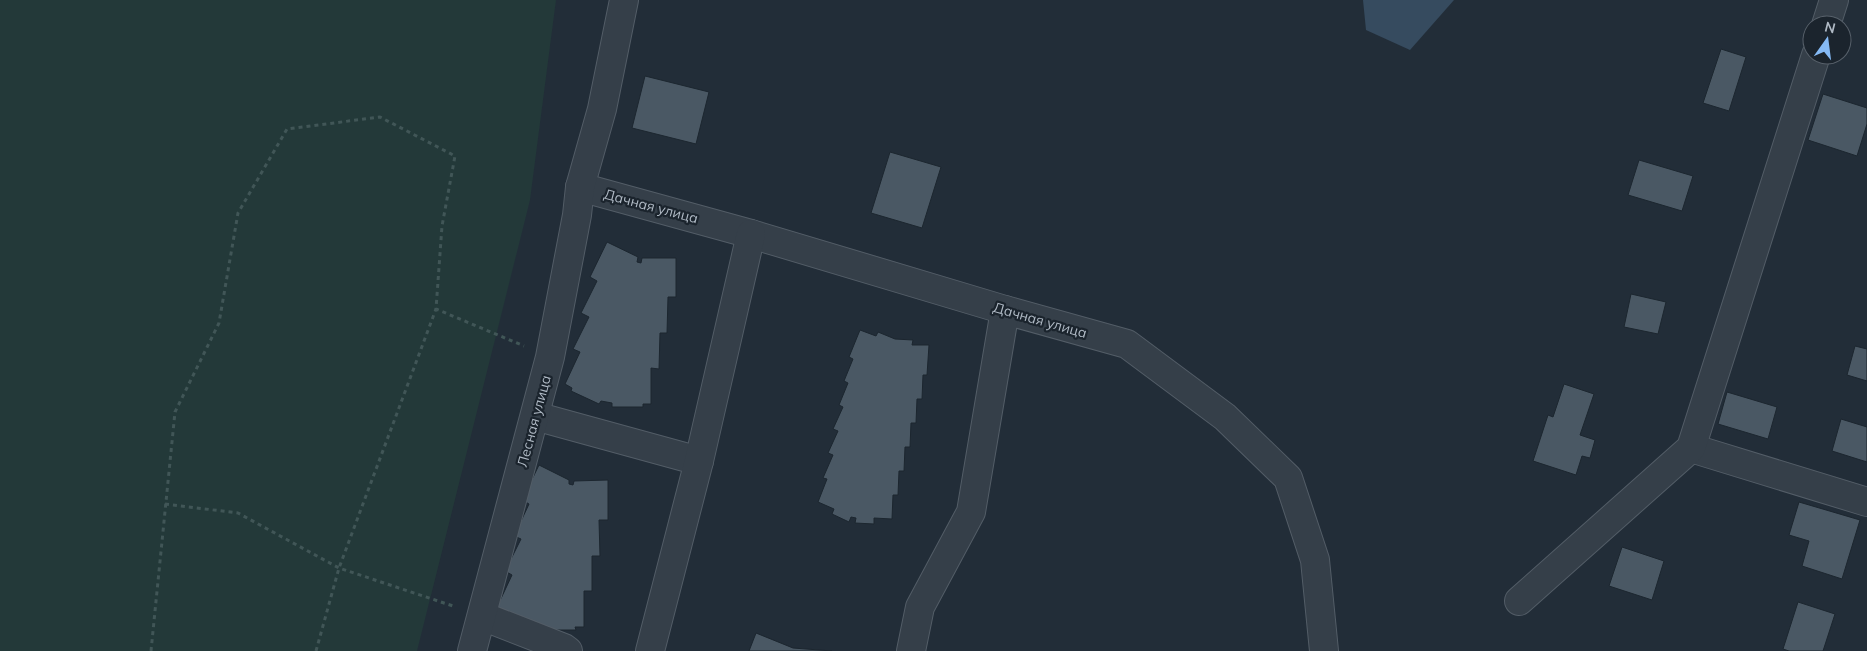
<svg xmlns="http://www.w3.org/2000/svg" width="1867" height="651" font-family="Mulish,sans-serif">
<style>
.green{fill:#233939}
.water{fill:#364b5f}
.building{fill:#4a5864;stroke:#1c262f}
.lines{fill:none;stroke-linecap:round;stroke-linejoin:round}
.minor-casing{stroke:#535d67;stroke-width:30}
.path{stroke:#415657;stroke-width:3;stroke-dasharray:4 4;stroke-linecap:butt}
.minor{stroke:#353f49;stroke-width:28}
.labels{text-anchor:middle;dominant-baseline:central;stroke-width:4.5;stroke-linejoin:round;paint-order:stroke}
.street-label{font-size:14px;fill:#b0bac5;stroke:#1b242d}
</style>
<rect width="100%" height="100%" fill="#222d38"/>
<path class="green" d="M0,0H556L530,200L417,651H0Z"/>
<path class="water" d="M1363,0H1454L1410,50L1366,30Z"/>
<g class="building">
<path d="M1721,49L1746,57L1729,111L1703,103Z"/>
<path d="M645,76L709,92L696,144L632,128Z"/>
<path d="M1823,94L1867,108V124L1857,156L1808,140Z"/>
<path d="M890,152L941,167L922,228L871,213Z"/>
<path d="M1639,160L1693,176L1682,211L1628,195Z"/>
<path d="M607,242L638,257L637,262L641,263L642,258H676V297H668L667,333H660L659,369L651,368V404H643V407H612V403L601,401L599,404L571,391L572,388L565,384L580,352L573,349L589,317L581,313L597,281L590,277Z"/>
<path d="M1631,294L1666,302L1658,334L1624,327Z"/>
<path d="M860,330L876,336L878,332L895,339L913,340L912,345H929L927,375H923L922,399H917L916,423H911L910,447H905L904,471H899L898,495H893L892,519L874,518V524L855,523L856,518L851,517L849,522L832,514L834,509L818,502L827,479L823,478L833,455L828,453L838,431L833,429L843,407L839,405L848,383L844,381L853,359L849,357Z"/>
<path d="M1855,346L1867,349V381L1847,375Z"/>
<path d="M1564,384L1594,394L1580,435L1595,440L1590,458L1582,456L1576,475L1533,461L1548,415L1553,417Z"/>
<path d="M1727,392L1777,407L1768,439L1718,424Z"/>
<path d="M1841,419L1867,427V462L1832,451Z"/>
<path d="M539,465L569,480V484L573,485L574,481L608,480V520H599L600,556H592V591H584V627H575L576,630H544L497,607L512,575L505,571L521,539L514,536L529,504L522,500Z"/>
<path d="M1799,502L1860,520L1842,579L1802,566L1809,541L1789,535Z"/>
<path d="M1622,547L1664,561L1652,600L1609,586Z"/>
<path d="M1798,602L1835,614L1823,651H1789L1783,649Z"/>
<path d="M756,633L793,648L832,651H749Z"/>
</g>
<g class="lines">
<defs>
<g id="minor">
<path d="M1826,25L1834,0"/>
<path d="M580,187L751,234L1005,310L1127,344L1225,417L1288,478L1315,560L1324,651"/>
<path d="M535,416L699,461"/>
<path d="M1691,448L1867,502"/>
<path d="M1519,601L1691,448L1816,55"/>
<path d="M482,616L564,648L568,651"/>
<path d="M472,651L550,357L577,215L580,187L602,109L624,0"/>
<path d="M650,651L699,461L751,234"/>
<path d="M911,651L920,607L971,512L1005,310"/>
</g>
</defs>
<use href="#minor" class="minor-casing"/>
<g class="path">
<path d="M165,504L238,513L339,568L456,607"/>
<path d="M151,651L175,412L219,323L238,213L287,129L380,117L455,156L442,226L436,309L524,346"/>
<path d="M316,651L339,568L436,309"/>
</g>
<use href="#minor" class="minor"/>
</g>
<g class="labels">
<g class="street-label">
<text transform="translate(651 206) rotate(15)">Дачная улица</text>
<text transform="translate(1040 320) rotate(16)">Дачная улица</text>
<text transform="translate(534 421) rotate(-75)">Лесная улица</text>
</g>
</g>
<g transform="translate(1827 40) rotate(14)"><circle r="24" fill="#1b242d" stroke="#57606a"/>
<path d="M0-4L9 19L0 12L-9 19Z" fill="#85baf5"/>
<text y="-8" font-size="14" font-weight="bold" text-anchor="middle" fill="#b0bac5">N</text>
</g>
</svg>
